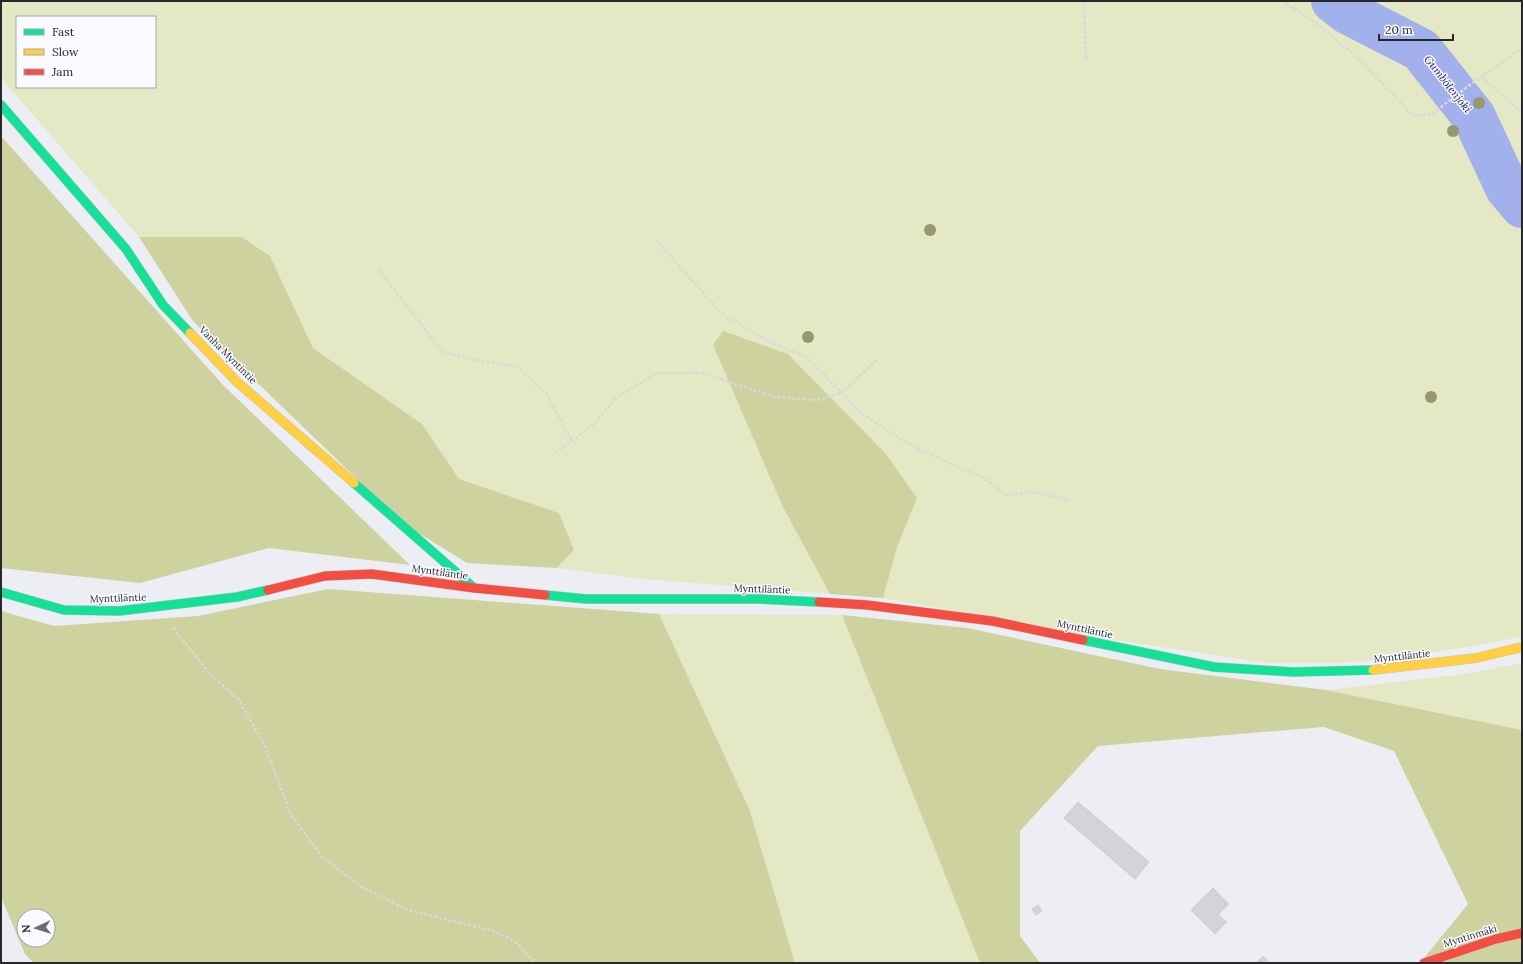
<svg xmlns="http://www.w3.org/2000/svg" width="1523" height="964" font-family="Lora,serif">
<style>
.green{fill:#e4e8c5;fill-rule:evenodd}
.forest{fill:#ced29f;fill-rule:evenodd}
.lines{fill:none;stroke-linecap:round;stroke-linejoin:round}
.river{stroke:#a2b0eb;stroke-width:44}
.building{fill:#d3d4d9;stroke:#cbccd1}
.fast-casing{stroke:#c3c5c9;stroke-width:10}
.slow-casing{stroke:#c3c5c9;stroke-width:10}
.jam-casing{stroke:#c3c5c9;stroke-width:10}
.path{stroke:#d8d9da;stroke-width:2.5;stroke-dasharray:3 2;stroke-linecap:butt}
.fast{stroke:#16e098;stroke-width:9}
.slow{stroke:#ffcf43;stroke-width:9}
.jam{stroke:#f24e42;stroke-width:9}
.tree{fill:#96986f}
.labels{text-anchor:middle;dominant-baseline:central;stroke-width:3;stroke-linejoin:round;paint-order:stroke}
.street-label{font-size:10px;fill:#26272b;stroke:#f9fafe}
.water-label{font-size:11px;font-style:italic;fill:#1a1977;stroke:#f9fafe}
</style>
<rect width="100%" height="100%" fill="#eceef4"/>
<g class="green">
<path d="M1,1H1522V637L1414,656L1341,663H1267L1108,639L883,598L633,578L557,568L574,550L559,513L459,479L422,424L313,348L270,256L242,237H139L1,78ZM17,17H155V87H17Z"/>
<path d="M659,614L842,615L980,963H795L750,811Z"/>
<path d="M1522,663V730L1326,690L1465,674Z"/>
</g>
<g class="forest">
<path d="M1,136L223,385L410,565L269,548L140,583L1,568Z"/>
<path d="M139,237H242L270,256L313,348L422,424L459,479L559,513L574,550L557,568L467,563L404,524L193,321Z"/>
<path d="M723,331L788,354L886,454L917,498L897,547L883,598L830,594L783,507L713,345Z"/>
<path d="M328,589L659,614L750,811L795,963H34L25,954L1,897V611L54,626L198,616ZM24,916H48V940H24Z"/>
<path d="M842,615L967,628L1160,669L1326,690L1522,730V963H1420L1468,904L1394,751L1324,727L1098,746L1020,831V936L1040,963H980Z"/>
</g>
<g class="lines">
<path class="river" d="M1333,1L1347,12L1421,50L1474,117L1507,188L1522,206"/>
</g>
<g class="building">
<path d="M1078,802L1149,862L1135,879L1064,818Z"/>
<path d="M1213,888L1229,904L1218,915L1227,922L1215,934L1191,910Z"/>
<path d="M1038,905L1042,911L1036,915L1032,909Z"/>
<path d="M1263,956L1269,963H1256Z"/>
</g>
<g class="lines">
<defs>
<g id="fast">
<path d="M1,105L126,249L163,305L190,333"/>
<path d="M354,483L474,588"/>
<path d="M1,592L64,610L119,611L237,597L268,590"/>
<path d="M545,595L586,599H759L819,602"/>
<path d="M1083,640L1214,667L1293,672L1373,670"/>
</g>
<g id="slow">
<path d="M190,333L237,382L354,483"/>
<path d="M1373,670L1476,658L1522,647"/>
</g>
<g id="jam">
<path d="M268,590L325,576L372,574L474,588L545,595"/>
<path d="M819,602L867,605L992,621L1083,640"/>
<path d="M1424,963L1496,939L1522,933"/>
</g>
</defs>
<use href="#fast" class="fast-casing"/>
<use href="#slow" class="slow-casing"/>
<use href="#jam" class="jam-casing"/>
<g class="path">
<path d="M1084,1L1086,60"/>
<path d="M1282,1L1318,25L1360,60L1413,116L1432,114L1475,81L1522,49"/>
<path d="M1482,77L1522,112"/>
<path d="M655,239L721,313L762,338L808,358L860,412L901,440L955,466L982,476L1006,495L1031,492L1070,500"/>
<path d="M378,269L443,352L470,359L518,367L547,395L572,441"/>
<path d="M555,453L593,425L617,397L657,373H702L775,397L818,400L841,393L877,360"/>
<path d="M173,628L210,674L238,699L265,746L290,813L322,857L360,886L405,909L494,931L517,943L535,963"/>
</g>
<use href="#fast" class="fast"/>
<use href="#slow" class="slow"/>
<use href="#jam" class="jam"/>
</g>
<g class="tree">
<circle cx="1479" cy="103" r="6"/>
<circle cx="1453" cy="131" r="6"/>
<circle cx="930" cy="230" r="6"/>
<circle cx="808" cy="337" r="6"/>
<circle cx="1431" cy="397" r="6"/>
</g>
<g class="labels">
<g class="street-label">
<text transform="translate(228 355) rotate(45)">Vanha Myntintie</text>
<text transform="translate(440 572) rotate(8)">Mynttiläntie</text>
<text transform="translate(762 589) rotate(2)">Mynttiläntie</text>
<text transform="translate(118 598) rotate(-2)">Mynttiläntie</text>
<text transform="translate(1085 629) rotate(12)">Mynttiläntie</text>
<text transform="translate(1402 656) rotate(-6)">Mynttiläntie</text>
<text transform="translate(1470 936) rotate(-17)">Myntinmäki</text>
</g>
<g class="water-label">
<text transform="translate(1448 84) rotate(52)">Gumbölenjoki</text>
</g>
</g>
<rect width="1523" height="964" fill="none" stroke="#26272b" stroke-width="4"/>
<rect x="16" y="16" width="140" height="72" fill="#f9fafe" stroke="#a5a6aa"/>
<rect x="24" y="29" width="20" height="6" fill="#16e098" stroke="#a5a6aa"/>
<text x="52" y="36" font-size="12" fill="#26272b">Fast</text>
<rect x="24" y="49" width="20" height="6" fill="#ffcf43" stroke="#a5a6aa"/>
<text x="52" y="56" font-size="12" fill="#26272b">Slow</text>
<rect x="24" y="69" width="20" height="6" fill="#f24e42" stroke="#a5a6aa"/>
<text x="52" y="76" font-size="12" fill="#26272b">Jam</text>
<g transform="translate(36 928) rotate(266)"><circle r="19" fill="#f9fafe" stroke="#a5a6aa"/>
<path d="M0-3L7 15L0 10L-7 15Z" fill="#6b6d71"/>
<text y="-6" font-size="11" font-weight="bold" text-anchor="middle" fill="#26272b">N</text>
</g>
<path d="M1379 34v6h74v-6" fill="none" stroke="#26272b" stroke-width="2"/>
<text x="1385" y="34" font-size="12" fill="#26272b" stroke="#f9fafe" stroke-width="3" paint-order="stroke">20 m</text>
</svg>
